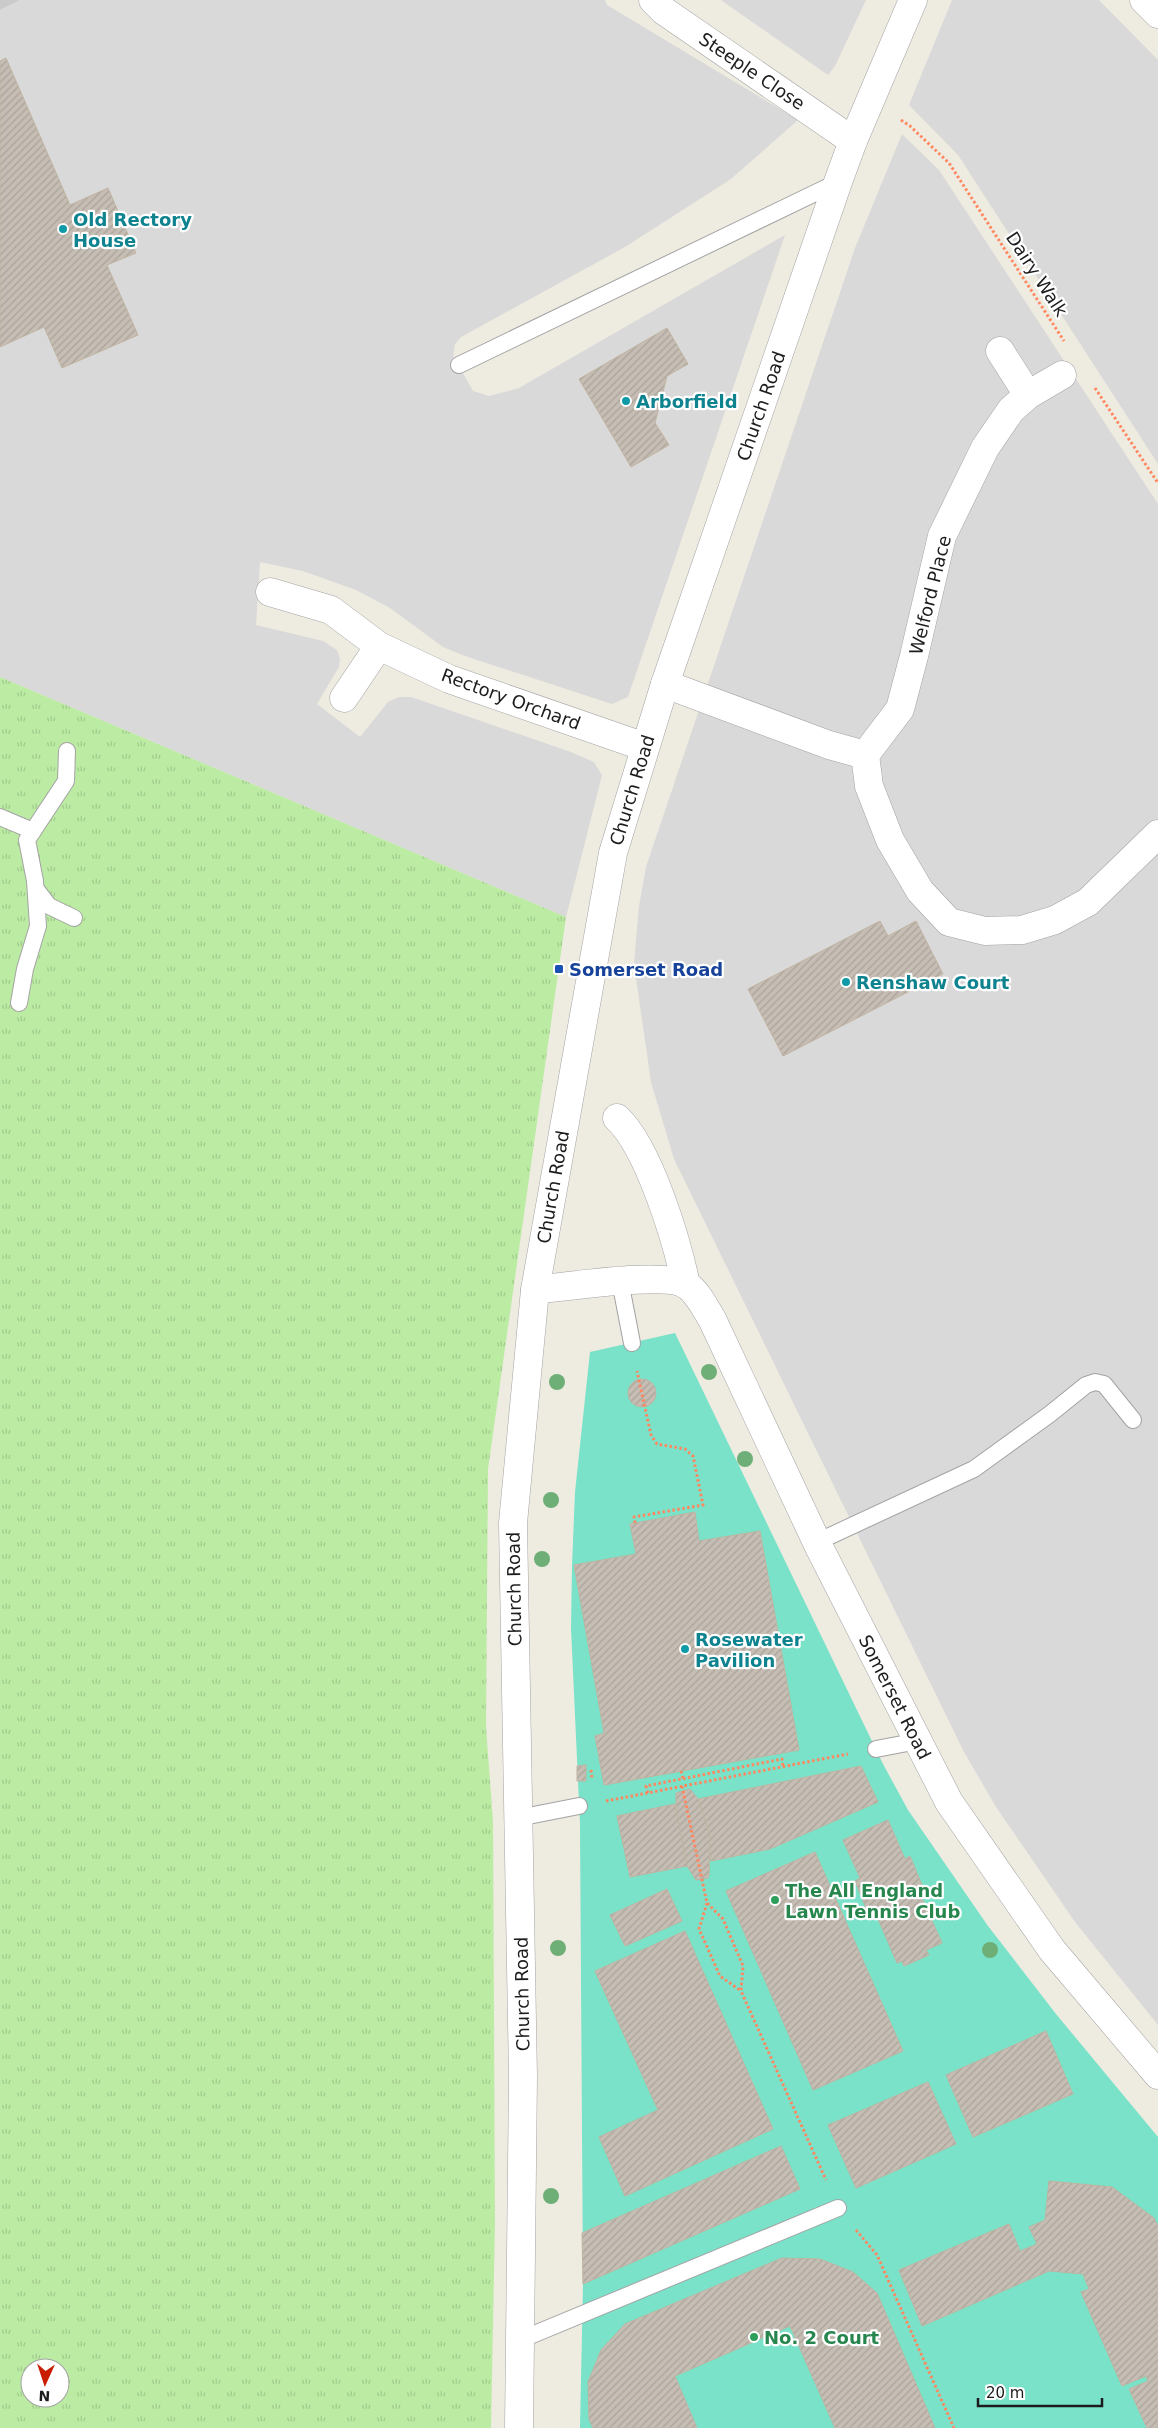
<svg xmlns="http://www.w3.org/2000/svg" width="1158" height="2428" font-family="'DejaVu Sans',sans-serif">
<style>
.residential{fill:#dad9d9}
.religious{fill:#cacaca}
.grass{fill:url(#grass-tufts);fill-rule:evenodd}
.pitch{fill:#79e2c9}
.building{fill:url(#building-hatch);stroke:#c0b4a2}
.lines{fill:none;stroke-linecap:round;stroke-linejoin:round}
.service-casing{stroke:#a3a3a3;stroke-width:18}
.minor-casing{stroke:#a3a3a3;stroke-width:29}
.tertiary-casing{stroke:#a3a3a3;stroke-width:29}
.path{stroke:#ff8861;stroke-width:3;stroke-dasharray:2.5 2.5;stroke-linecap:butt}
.service{stroke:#fff;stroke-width:16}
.minor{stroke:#fff;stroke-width:28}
.tertiary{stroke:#fff;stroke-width:28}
.tree{fill:#6eaf77}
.culture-dot{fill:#0f9aa8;stroke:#fff;stroke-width:2}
.transit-dot{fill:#1a4fb4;stroke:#fff;stroke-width:2}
.leisure-dot{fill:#2e9e5b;stroke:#fff;stroke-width:2}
.labels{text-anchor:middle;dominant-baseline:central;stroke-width:4.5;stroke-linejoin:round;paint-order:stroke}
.street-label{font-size:18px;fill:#1c1c1c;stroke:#fff}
.culture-label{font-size:18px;font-weight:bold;fill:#0d838f;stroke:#fff;text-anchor:start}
.transit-label{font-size:18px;font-weight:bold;fill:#164399;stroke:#fff;text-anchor:start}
.leisure-label{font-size:18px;font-weight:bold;fill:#27864d;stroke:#fff;text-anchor:start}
</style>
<defs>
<pattern id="grass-tufts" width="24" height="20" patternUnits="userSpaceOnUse" patternTransform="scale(1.25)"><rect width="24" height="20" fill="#bceca3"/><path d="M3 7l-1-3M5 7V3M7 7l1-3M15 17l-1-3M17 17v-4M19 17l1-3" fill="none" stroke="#a1ca8c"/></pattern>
<pattern id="building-hatch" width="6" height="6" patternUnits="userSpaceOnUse" patternTransform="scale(1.25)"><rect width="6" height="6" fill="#c6beb4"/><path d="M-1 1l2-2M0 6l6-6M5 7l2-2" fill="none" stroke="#aaa39a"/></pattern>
</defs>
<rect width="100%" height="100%" fill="#eeebe1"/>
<g class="residential">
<path d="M20,0H605L607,5L798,120L731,179L625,247L461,337L455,344L453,356L473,391L489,396L519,388L785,235L628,697L612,704L465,656L443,647L390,608L356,590L303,571L260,562L256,625L323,641L337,650L340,659L339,667L317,704L360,737L388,702L399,697H411L571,752L594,762L602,775L566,917L0,677V10Z"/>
<path d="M721,0H866L835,66L828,75Z"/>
<path d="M952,0H1099L1158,60V464L958,155L909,105Z"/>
<path d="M902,134L939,170L1158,504V2025L1075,1922L996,1807L964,1752L674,1159L651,1082L634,964L639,906L646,867L855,248Z"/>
</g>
<path class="religious" d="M0,0H20L0,10Z"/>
<path class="grass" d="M0,677L566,917L488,1469L486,1727L493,1821L495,2223L491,2428H0ZM30,2368H60V2398H30Z"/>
<path class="pitch" d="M675,1333L883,1764L908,1810L988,1926L1056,2014L1158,2137V2428H580L583,2284L580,1824L571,1628L572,1566L575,1492L590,1352Z"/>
<g class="building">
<path d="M6,58L70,205L108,188L136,253L107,265L138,335L62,368L44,327L0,347V61Z"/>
<path d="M667,328L688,364L667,376L655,423L669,445L631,467L579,379Z"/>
<path d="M880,921L888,936L916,921L943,974L783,1056L748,989Z"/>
<circle cx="642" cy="1393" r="14"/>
<path d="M695,1512L699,1541L760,1531L799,1750L604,1785L595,1736L604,1733L574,1565L636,1554L630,1524Z"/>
<path d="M586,1765V1781H577V1766Z"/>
<path d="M861,1766L878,1802L770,1849L711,1861L698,1799Z"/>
<path d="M690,1789L698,1799L710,1836L709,1875L708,1878L696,1880L687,1866L676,1831V1793Z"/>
<path d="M675,1804L687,1866L630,1877L617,1816Z"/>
<path d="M888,1820L905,1859L910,1856L922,1885L917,1887L942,1943L926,1950L929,1955L904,1966L902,1961L897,1963L872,1905L866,1908L855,1881L860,1878L843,1840Z"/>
<path d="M815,1852L903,2051L813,2090L726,1891Z"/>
<path d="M667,1889L682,1921L625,1946L610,1915Z"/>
<path d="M685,1931L773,2129L625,2196L599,2137L658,2110L595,1971Z"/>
<path d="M1046,2031L1073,2094L973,2137L946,2075Z"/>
<path d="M928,2082L956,2144L856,2188L828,2125Z"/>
<path d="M781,2146L800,2189L583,2284L582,2233Z"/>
<path d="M1049,2181L1112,2187L1154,2218L1158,2226V2428H1147L1129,2389L1148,2381L1146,2376L1122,2386L1081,2292L1089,2289L1083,2274L1049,2271L922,2326L899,2270L1009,2224L1020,2251L1037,2244L1029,2227L1045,2220Z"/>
<path d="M782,2258L820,2259L853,2272L877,2293L935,2428H835L790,2326L675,2376L697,2428H593L589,2419L588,2382L601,2350L625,2324Z"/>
</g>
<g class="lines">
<defs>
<g id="service">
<path d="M459,365L838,182"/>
<path d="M0,817L33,831"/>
<path d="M36,889L49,906L74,918"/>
<path d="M19,1003L25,969L38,926L35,881L27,840L66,781L67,751"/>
<path d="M620,1281L632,1343"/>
<path d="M817,1542L974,1469L1050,1414L1086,1385L1095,1382L1104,1384L1133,1420"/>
<path d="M876,1749L918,1741"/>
<path d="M518,1818L579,1806"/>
<path d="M520,2340L838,2208"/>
</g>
<g id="minor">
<path d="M653,0L664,11L853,141"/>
<path d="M1000,351L1028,395"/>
<path d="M270,592L331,610L379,646L449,679L645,747"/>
<path d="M665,684L829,745L865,755L869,786L890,840L920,891L949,922L985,931L1022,930L1055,920L1088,902L1158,834"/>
<path d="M344,698L379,646"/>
<path d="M865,755L900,709L914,656L942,536L985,448L1011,410L1028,395L1062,375"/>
<path d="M617,1118C649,1148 677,1241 686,1285"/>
<path d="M535,1290C564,1287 666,1271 687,1285C698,1293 705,1308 712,1319L820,1549L949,1802L1052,1950L1158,2075"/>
</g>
<g id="tertiary">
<path d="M1144,0L1158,14"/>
<path d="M519,2428L523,2077L513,1523L535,1290L613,853L665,684L838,182L853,141L913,0"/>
</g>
</defs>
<use href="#service" class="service-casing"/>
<use href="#minor" class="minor-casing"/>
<use href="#tertiary" class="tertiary-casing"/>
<g class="path">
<path d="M901,120L910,126L949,163L1064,341"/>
<path d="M1095,388L1158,483"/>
<path d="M635,1523L634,1517L703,1505L693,1456L685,1449L657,1444L651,1435L637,1371"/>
<path d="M591,1770L592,1779"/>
<path d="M681,1771L683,1779"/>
<path d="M682,1786L707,1903L723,1919L743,1966L741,1991L826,2180"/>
<path d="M648,1793L646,1786L782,1759L783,1767"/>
<path d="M606,1801L848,1754"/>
<path d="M707,1903L699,1929L720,1976L741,1991"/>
<path d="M856,2230L877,2255L954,2428"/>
</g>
<use href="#service" class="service"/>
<use href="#minor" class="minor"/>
<use href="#tertiary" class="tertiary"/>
</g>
<g class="tree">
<circle cx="709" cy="1372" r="8"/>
<circle cx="557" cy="1382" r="8"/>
<circle cx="745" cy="1459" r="8"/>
<circle cx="551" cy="1500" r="8"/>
<circle cx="542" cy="1559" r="8"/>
<circle cx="558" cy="1948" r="8"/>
<circle cx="990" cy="1950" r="8"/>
<circle cx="551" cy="2196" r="8"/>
</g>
<g class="culture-dot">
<circle cx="63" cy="229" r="5"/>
<circle cx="626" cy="401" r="5"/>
<circle cx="846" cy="982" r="5"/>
<circle cx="685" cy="1649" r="5"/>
</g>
<rect class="transit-dot" x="554" y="964" width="10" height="10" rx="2.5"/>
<g class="leisure-dot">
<circle cx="775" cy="1900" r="5"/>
<circle cx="754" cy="2337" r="5"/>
</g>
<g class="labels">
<g class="street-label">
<text transform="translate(752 71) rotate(34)">Steeple Close</text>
<text transform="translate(1037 274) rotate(57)">Dairy Walk</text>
<text transform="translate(761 406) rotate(-71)">Church Road</text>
<text transform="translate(930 595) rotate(-76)">Welford Place</text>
<text transform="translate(511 699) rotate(20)">Rectory Orchard</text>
<text transform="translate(632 790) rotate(-73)">Church Road</text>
<text transform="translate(553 1187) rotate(-80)">Church Road</text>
<text transform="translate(514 1589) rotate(-91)">Church Road</text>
<text transform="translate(895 1697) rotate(63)">Somerset Road</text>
<text transform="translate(522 1994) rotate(-91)">Church Road</text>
</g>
<g class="culture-label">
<text x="73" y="219">Old Rectory<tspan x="73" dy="21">House</tspan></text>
<text x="636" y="401">Arborfield</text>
<text x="856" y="982">Renshaw Court</text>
<text x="695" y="1639">Rosewater<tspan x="695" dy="21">Pavilion</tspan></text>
</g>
<g class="transit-label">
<text x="569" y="969">Somerset Road</text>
</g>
<g class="leisure-label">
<text x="785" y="1890">The All England<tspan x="785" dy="21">Lawn Tennis Club</tspan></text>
<text x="764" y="2337">No. 2 Court</text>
</g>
</g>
<g transform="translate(45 2383) rotate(183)"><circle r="24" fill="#ffffff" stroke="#a4a4a4"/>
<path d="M0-4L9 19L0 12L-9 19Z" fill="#c81d00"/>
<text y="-8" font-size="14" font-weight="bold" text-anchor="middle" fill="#1c1c1c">N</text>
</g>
<path d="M978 2398v8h124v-8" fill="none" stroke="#1c1c1c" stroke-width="2.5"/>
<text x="986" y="2398" font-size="15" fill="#1c1c1c" stroke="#ffffff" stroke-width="4" paint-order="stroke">20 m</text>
</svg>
